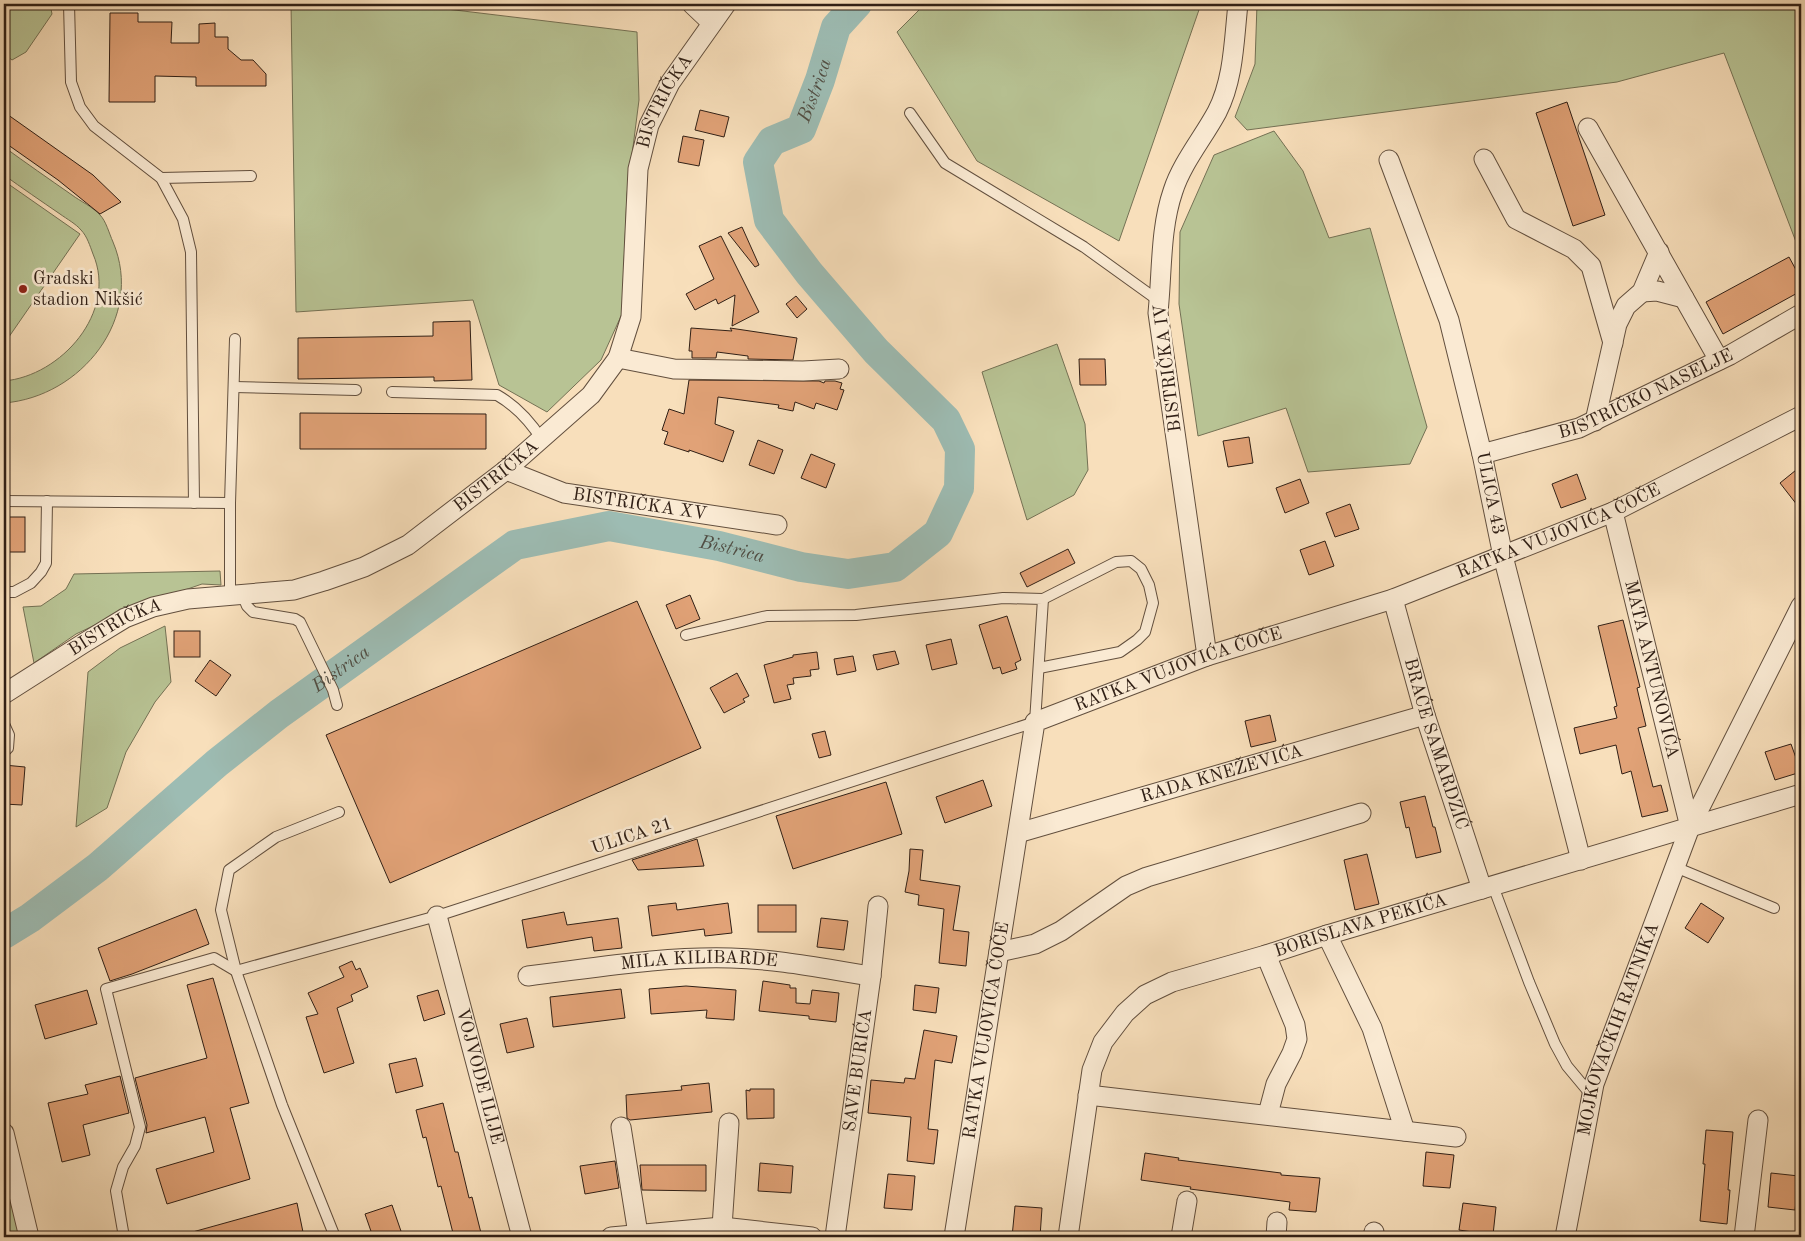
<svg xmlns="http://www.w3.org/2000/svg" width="1805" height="1241" font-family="'Old Standard TT',serif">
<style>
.green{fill:#b8c394;stroke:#747154}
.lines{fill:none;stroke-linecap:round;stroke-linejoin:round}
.river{stroke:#9dbcb3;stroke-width:30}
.building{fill:#e1a277;stroke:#301f15}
.service-casing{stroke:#624f3e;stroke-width:12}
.minor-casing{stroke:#624f3e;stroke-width:21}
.service{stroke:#faead3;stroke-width:10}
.minor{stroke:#faead3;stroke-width:19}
.poi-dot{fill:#8f2418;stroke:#faead3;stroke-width:2}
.labels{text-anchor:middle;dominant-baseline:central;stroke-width:5;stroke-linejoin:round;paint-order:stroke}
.street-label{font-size:18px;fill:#301f15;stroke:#faead3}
.poi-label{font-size:18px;fill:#301f15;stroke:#faead3;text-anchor:start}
.water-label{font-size:19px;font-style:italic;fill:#514e44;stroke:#faead3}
</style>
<rect width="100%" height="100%" fill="#f8dfbb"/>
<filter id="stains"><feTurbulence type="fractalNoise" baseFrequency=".004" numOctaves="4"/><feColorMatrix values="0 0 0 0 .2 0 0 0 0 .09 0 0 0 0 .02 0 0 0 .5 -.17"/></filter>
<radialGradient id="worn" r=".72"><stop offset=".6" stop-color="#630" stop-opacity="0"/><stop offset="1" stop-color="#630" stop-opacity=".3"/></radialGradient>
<g class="green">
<path d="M4,4H50L52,14L26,52L12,60L4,54Z"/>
<path d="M291,4H405L637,32L639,100L627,194L622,314L601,360L547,412L499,385L473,300L296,312Z"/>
<path d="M925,4H1201L1119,241L977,161L897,32Z"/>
<path d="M1257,4H1794L1801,8V255L1724,53L1617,82L1247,130L1235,117L1255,64Z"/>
<path d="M1274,131L1303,171L1329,238L1370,228L1427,427L1410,464L1308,472L1286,408L1198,436L1179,304L1180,232L1214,155Z"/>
<path d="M4,147C26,163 49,179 72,195C80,201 93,207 100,215C106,221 109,233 113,242C145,318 81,397 4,403V381C61,376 118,312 93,254C90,246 87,236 81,230C76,224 67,219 60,214C41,201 22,188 4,175Z"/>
<path d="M4,181L80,234L4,344Z"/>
<path d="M1057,344L1085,424L1088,470L1074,495L1027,520L982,372Z"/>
<path d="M220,571L221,585L202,584L127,610L76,634L34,663L23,607L41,606L66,589L74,574Z"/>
<path d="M165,626L171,682L155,702L126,752L107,808L76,827L88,672L120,648Z"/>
<path d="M4,1140L28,1237H4Z"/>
</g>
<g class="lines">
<path class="river" id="s1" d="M4,934L30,918L98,867L217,763L279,714L515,545L609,526L719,546L801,567L848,574L895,567L938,533L959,488L960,449L946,420L876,351L809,273L769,220L758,162L772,141L801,129L820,80L836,27L857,4"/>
</g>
<g class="building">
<path d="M110,13H138V22H172L171,43H199V24L215,23V37H228V49L241,60H253L266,74V86H196V77L155,76V102H109Z"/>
<path d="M1567,102L1605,215L1573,226L1536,113Z"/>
<path d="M700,110L729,117L724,137L695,130Z"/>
<path d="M4,112L93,175L121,202L100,214L58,180L4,142Z"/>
<path d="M683,136L704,140L699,166L678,162Z"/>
<path d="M742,227L759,265L755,267L728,233Z"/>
<path d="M721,236L759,312L732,326L735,295L718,304L716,299L695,310L686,294L714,279L699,246Z"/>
<path d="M1789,257L1801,279V291L1723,334L1706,302Z"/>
<path d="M796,296L807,309L797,318L786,304Z"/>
<path d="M470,321L472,380L434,381V377L298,379V338L433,336V322Z"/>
<path d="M691,328L732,331L730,328L797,338L793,360L748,359V356L717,352L716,358H692V351H689Z"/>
<path d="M1079,359H1105L1106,385H1080Z"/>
<path d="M689,380L819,381L824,383L825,381H835L842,383L840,389L844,390L837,410L816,403L814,409L795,402L793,411L778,408L779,405L718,397L715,424L734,431L723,462L689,450V452L664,444L668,432L662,430L669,409L684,414Z"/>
<path d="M300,413L486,414V449H300Z"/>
<path d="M1249,437L1253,463L1228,467L1223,441Z"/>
<path d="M758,440L783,450L774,474L749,465Z"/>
<path d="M811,454L835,464L826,488L801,478Z"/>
<path d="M1801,466V510L1780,483Z"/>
<path d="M1577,474L1586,499L1561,508L1552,484Z"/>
<path d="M1300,479L1309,503L1285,513L1276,488Z"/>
<path d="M1350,504L1359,529L1335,537L1326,513Z"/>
<rect x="4" y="517" width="21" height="35"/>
<path d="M1325,541L1334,566L1309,575L1300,550Z"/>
<path d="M1068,549L1075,563L1027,587L1020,573Z"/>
<path d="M690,595L700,619L676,629L666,605Z"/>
<path d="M637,601L701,748L390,883L326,735Z"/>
<path d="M1007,616L1021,660L1015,663L1017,669L1002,674L1000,667L993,669L979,625Z"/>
<path d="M1623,620L1640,687L1637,688L1646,726L1638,728L1653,787L1661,785L1668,811L1642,817L1631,771L1622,774L1616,745L1580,754L1574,728L1617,718L1614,707L1617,706L1598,626Z"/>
<rect x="174" y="631" width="26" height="26"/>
<path d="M951,639L957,664L932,670L926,645Z"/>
<path d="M895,651L899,664L877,670L873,655Z"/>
<path d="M817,652L819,669L810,670L811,676L793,678L794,684L787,685L791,699L774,703L764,665L793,657V655Z"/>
<path d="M853,656L856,671L837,675L834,659Z"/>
<path d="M210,660L231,675L216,696L195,681Z"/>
<path d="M737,673L749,696L743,699L745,702L724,713L710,688Z"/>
<path d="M1270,715L1276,741L1251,747L1245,721Z"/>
<path d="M825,731L831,755L819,758L812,734Z"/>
<path d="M1791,744L1801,772L1775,780L1765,752Z"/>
<path d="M4,765L25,767L22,805L4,804Z"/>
<path d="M983,780L992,806L945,823L936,797Z"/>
<path d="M886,782L902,834L793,869L776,816Z"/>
<path d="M1425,796L1433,827H1435L1441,852L1416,858L1409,827L1406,828L1400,802Z"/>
<path d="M697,839L704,866L638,870L632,860Z"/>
<path d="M910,849L923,850L920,880L960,886L953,930L969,932L966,966L939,963L944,909L918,905L919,895L905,892L909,871Z"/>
<path d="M1367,854L1379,904L1355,910L1344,860Z"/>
<path d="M676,903L677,910L728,903L732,933L705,936L704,929L652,936L648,906Z"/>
<path d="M1701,903L1724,918L1708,943L1685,928Z"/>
<rect x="758" y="905" width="38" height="27"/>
<path d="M196,909L209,944L132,974L110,981L98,948Z"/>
<path d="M564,912L567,925L618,918L622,948L594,951L592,937L527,948L522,920Z"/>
<path d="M821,918L848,921L844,950L817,947Z"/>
<path d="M352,961L356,970L360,968L368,987L351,995L353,1001L337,1008L354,1063L324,1073L306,1017L318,1014L308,993L344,977L339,967Z"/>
<path d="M213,978L249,1103L230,1108L250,1179L167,1204L156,1169L214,1152L205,1117L146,1133L147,1125L135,1078L207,1058L187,985Z"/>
<path d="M763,981L790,985V988H796V1003L810,1004L812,990L839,993L836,1022L809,1019V1016L759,1011Z"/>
<path d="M915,985L939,988L936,1013L913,1010Z"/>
<path d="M686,986L736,990L734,1020L706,1018L707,1010L651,1014L649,989Z"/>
<path d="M621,989L625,1018L553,1027L550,997Z"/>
<path d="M87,990L97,1024L45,1039L35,1005Z"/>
<path d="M438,990L445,1014L424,1021L417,996Z"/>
<path d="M527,1018L534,1047L507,1053L500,1024Z"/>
<path d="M924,1030L957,1036L952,1063L935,1060L928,1129L938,1130L934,1164L907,1161L911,1117L868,1113L871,1080L904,1083L905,1078L915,1079Z"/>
<path d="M416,1058L423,1086L396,1093L389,1064Z"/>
<path d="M120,1076L129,1113L83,1125L90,1155L62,1162L48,1103L88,1094L85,1085Z"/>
<path d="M709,1083L712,1112L630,1120L627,1118L626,1095L682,1090L681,1086Z"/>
<path d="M750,1089H774V1118L747,1119L746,1090L750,1091Z"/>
<path d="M443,1103L455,1152H458L469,1198L472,1197L482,1237H454L441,1186L438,1187L426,1137L423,1138L416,1110Z"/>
<path d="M1706,1130L1733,1132L1728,1190H1730L1727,1224L1700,1221L1705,1164H1703Z"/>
<path d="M1426,1152L1454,1155L1450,1188L1423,1186Z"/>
<path d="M1145,1153L1179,1158L1178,1160L1281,1173V1175L1320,1178L1316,1212L1289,1210L1290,1202L1190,1189L1191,1187L1141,1180Z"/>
<path d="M615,1161L619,1188L585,1194L580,1166Z"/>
<path d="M760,1163L793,1166L791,1193L758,1191Z"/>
<path d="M640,1165H706V1191L642,1190Z"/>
<path d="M1771,1173L1799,1176L1795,1210L1768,1207Z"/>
<path d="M888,1174L915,1176L912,1210L884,1208Z"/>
<path d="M297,1203L304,1237H189V1233Z"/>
<path d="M1463,1203L1496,1207L1493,1235L1459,1230Z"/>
<path d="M392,1205L403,1237H373L365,1214Z"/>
<path d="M1015,1206L1042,1208L1040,1237H1012Z"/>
</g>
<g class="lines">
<defs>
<g id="service">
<path d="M69,4L71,82L80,107L94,126L161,178L183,219L191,252L194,503"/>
<path d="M118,4H175"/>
<path d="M910,113L945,163L1084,247L1159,301"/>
<path d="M161,178L251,176"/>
<path d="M234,387L356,390"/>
<path d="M392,392L497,395C516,406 530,421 542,440"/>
<path d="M4,501L230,503"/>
<path d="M4,592H14L31,583L41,572L46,563L47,501"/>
<path d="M230,594V503L235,339"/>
<path d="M242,594L247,606L253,612L295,619L300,622L333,690L337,705"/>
<path d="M1039,668L1120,652L1137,640L1145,632L1153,603L1149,585L1141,569L1131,561L1116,562L1043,599"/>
<path d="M4,724L9,735L8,748L4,752"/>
<path d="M1675,867L1774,908"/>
<path d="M1493,886L1529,982L1555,1044L1567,1066L1592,1096"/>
<path d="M236,971L437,916L1035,722L1043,599L1003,598L856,615L767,616L686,635"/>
<path d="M124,1237L116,1191L123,1167L135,1146L140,1127L106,989L214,958L236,971"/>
<path d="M335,1237L282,1105L236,971L221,910L229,870L276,837L339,812"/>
</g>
<g id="minor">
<path d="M692,4L712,23"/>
<path d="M1588,128L1719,360"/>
<path d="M1484,159L1516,219L1574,249L1591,266L1613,343"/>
<path id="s2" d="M1389,160L1449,320L1482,454L1503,556L1581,860"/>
<path d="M1642,292L1657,291L1684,298"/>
<path d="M618,358L674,369L803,371L839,369"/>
<path d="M1595,421L1617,324L1626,306L1642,292L1659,252"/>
<path id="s3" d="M1482,454L1579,428L1730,355L1801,314"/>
<path id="s4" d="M506,470L564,493L777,525"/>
<path id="s5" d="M1613,512L1690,827"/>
<path id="s6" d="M1393,599L1425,715L1482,889"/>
<path d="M1207,656L1158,313L1159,301C1162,265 1161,226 1173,191C1182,163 1203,138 1217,112C1234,79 1234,39 1238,4"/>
<path id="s7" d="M4,694L84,643L125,618L153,607L188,599L294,590L324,581L364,567L408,545L506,470L591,395L618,358L631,317L638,169L649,125L670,83L726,4"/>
<path id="s8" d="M1018,833L1425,715"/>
<path id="s9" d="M437,916L522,1237"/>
<path d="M1327,935L1372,1028L1405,1131"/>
<path d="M999,952L1035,944L1061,931L1126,886L1147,877L1361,813"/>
<path d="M1266,955L1295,1025L1297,1039L1292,1053L1276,1084L1268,1114"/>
<path id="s10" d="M528,976C595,968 663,956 731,958C778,959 825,969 871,976"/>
<path d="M1088,1095L1456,1137"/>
<path d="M621,1127L638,1234"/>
<path d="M4,1133L29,1237"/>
<path d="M722,1227L729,1123"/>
<path d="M611,1237L722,1227L812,1237"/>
<path id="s11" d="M835,1237L871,976L878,906"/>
<path id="s12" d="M954,1237L1035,722L1207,656L1393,599L1613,512L1801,416"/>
<path id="s13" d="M1068,1237L1092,1070L1103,1042L1125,1013L1145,995L1172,982L1266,955L1327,935L1801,794"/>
<path d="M1181,1237L1187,1201"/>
<path d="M1276,1237L1277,1222"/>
<path d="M1373,1237L1374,1232"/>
<path id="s14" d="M1565,1237L1594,1084L1690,827L1801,606"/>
<path d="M1744,1237L1758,1120"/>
</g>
</defs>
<use href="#service" class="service-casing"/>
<use href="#minor" class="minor-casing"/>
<use href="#service" class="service"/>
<use href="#minor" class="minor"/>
</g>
<circle class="poi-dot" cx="23" cy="289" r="5"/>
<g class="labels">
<g class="street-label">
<text stroke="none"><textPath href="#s7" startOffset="985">BISTRIČKA</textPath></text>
<text transform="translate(1168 368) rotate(-97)">BISTRIČKA IV</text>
<text stroke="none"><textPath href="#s3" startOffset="175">BISTRIČKO NASELJE</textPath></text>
<text stroke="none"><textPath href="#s7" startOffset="550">BISTRIČKA</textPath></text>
<text stroke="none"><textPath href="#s2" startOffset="349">ULICA 43</textPath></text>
<text stroke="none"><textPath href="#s4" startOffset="139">BISTRIČKA XV</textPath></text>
<text stroke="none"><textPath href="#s12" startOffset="1079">RATKA VUJOVIĆA ČOČE</textPath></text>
<text stroke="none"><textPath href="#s7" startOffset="130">BISTRIČKA</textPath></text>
<text stroke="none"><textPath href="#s5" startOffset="162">MATA ANTUNOVIĆA</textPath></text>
<text stroke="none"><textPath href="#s12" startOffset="674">RATKA VUJOVIĆA ČOČE</textPath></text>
<text stroke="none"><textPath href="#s6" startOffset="151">BRAĆE SAMARDZIĆ</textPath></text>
<text stroke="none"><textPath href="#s8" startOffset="212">RADA KNEŽEVIĆA</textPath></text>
<text transform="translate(632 836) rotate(-18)">ULICA 21</text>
<text stroke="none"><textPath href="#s13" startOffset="489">BORISLAVA PEKIĆA</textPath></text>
<text stroke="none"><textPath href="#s10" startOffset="172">MILA KILIBARDE</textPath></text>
<text stroke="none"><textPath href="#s14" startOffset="215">MOJKOVAČKIH RATNIKA</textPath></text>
<text stroke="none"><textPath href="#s12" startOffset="209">RATKA VUJOVIĆA ČOČE</textPath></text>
<text stroke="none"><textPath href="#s11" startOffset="168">SAVE BURIĆA</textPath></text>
<text stroke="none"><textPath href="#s9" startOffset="166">VOJVODE ILIJE</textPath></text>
</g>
<g class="poi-label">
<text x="33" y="279">Gradski<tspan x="33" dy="21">stadion Nikšić</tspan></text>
</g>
<g class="water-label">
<text stroke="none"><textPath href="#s1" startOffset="1630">Bistrica</textPath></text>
<text stroke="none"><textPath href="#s1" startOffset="864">Bistrica</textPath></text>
<text stroke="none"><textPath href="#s1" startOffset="429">Bistrica</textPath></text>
</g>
</g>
<rect width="1805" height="1241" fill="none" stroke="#f8dfbb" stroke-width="20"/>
<rect x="5" y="5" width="1795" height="1231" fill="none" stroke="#301f15" stroke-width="2.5"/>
<rect x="10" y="10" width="1785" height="1221" fill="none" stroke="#301f15"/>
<rect width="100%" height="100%" filter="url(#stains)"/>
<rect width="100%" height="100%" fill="url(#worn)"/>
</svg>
